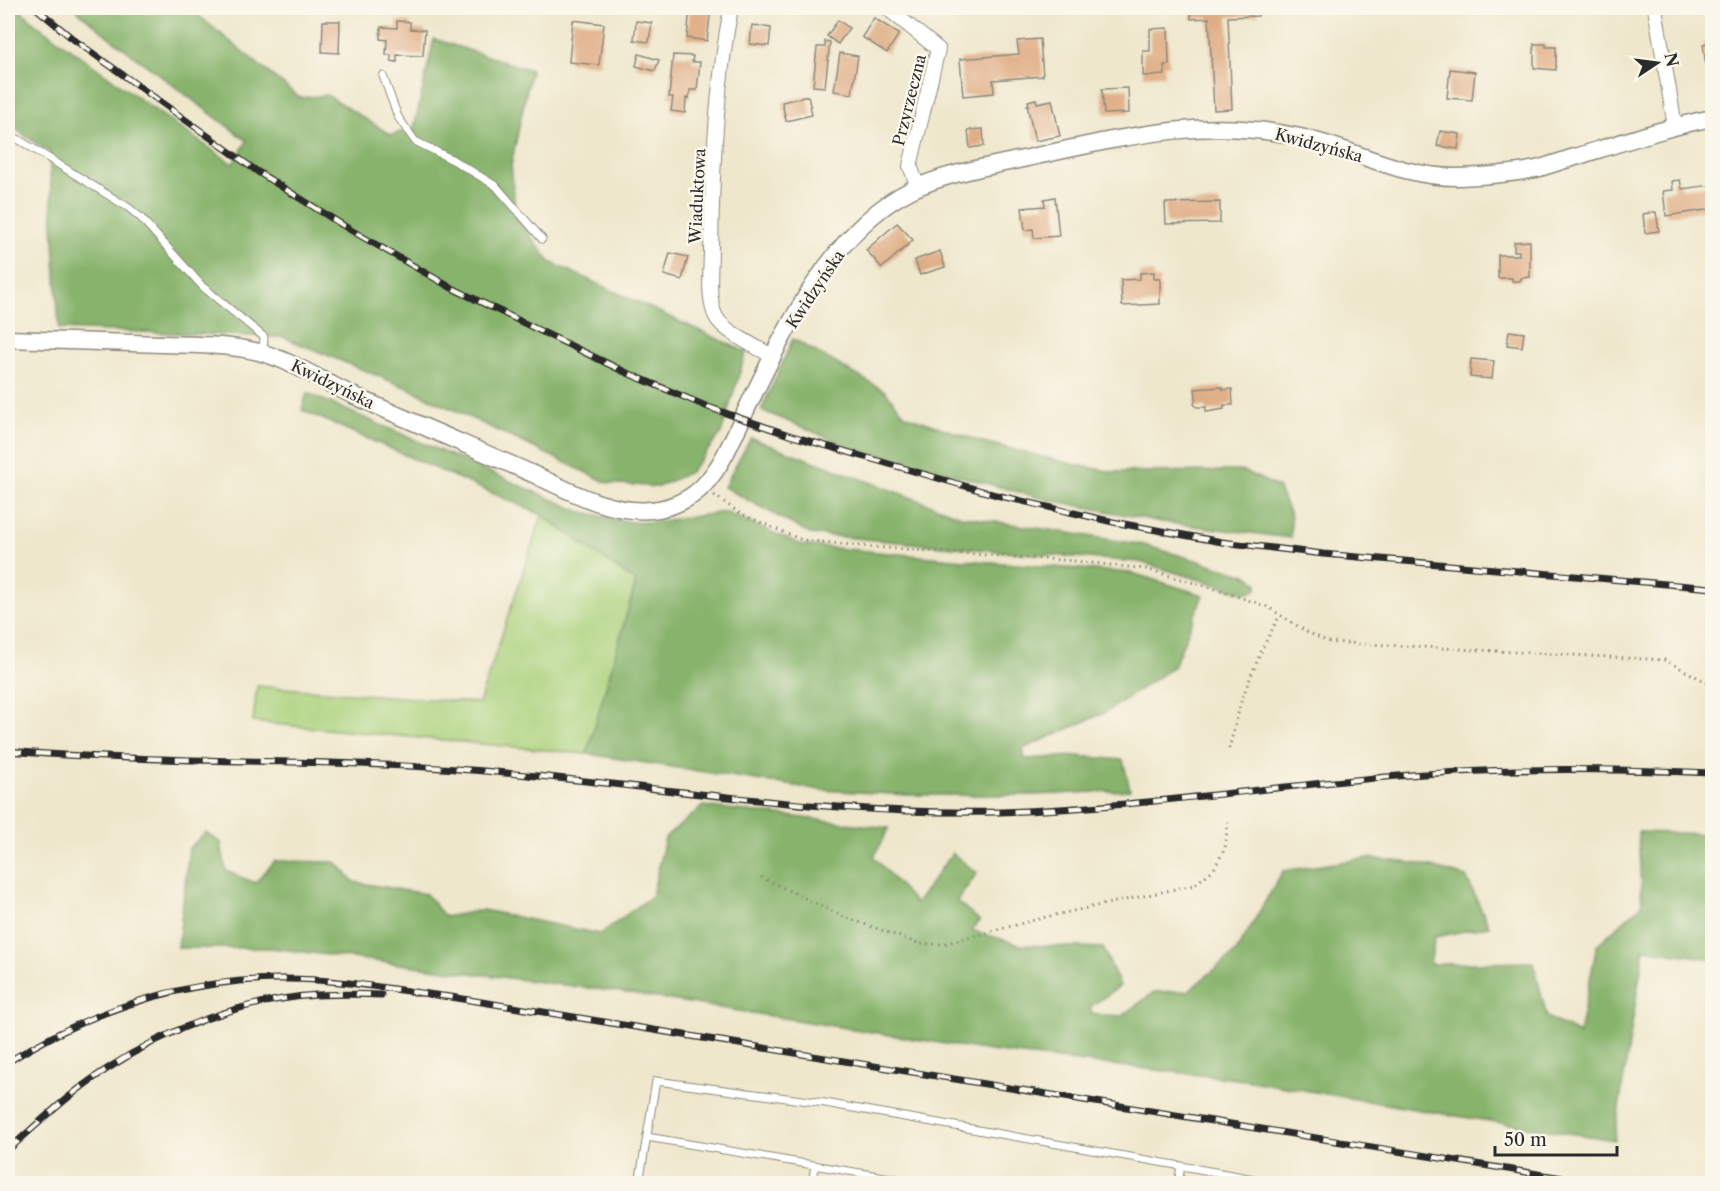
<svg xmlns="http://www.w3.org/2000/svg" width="1720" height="1191" font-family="'Libre Caslon Text',serif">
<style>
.green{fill:#aad17c;stroke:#6a7e54;stroke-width:1.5}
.forest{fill:#87b36c;stroke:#596f4c;stroke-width:1.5}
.building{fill:#e0ae86}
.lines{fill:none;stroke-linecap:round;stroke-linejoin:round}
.service-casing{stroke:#8d897c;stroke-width:9}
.minor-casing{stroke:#8d897c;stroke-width:16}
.tertiary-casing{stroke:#8d897c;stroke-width:19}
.path{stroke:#8d897c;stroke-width:3;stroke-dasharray:1.5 4.5;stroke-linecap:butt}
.service{stroke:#fff;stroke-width:7}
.minor{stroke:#fff;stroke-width:14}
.tertiary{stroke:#fff;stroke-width:16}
.rail-casing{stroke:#2b2b2b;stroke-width:7}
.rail{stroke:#fbf7ec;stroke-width:4.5;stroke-dasharray:14;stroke-linecap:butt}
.labels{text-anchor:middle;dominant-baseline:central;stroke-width:5;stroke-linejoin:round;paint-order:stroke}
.street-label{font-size:16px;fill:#2b2b2b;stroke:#fbf7ec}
</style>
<rect width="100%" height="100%" fill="#fbf7ec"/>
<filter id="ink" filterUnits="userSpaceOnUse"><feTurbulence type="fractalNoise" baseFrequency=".0167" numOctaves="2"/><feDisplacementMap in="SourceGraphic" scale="12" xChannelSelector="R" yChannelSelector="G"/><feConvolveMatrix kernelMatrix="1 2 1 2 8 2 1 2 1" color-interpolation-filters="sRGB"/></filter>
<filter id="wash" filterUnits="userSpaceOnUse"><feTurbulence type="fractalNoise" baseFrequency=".008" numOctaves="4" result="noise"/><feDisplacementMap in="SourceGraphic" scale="24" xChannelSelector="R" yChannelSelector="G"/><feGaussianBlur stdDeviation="1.35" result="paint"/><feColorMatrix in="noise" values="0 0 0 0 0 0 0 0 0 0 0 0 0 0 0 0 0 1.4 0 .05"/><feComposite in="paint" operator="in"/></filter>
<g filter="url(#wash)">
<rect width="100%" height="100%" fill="#efe7cc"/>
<path class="green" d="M542,515L636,582L587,754L253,722L257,686L479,703Z"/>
<g class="forest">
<path d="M8,8H18L37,25L176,125L233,164L247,141L109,37L74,8H189L300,98L327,95L391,135L414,128L434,39L531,70L511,165L516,217L550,262L746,352L721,434L690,472L658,487L608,483L410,389L283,337L59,329L49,152L8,124Z"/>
<path d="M793,339L885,391L905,415L979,441L1076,465L1113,472L1244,471L1278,487L1291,517V538L1162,522L1045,499L850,447L761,410Z"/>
<path d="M307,393L579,511L630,522H654L725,512L802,545L964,560L1132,573L1203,595L1174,666L1108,711L1023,749L1025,759L1077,756L1123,760L1130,790L1036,795H909L821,790L587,754L636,582L542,515L302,410Z"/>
<path d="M751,438L961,516L1144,545L1250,576L1258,584L1256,590L1244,593L1140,562L1010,552L810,534L724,487Z"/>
<path d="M703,806L889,828L874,857L916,904L952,853L977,873L957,901L980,921L971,930L1021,945L1103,948L1120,986L1090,1007L1092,1014L1122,1016L1154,992L1188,991L1236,952L1283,871L1368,858L1421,864L1466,877L1489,926L1435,937L1430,964L1533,962L1547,1017L1579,1034L1597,945L1642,905L1638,832L1712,834V959L1644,949L1614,1140L1450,1115L1245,1080L997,1052L620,992L272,948H178L189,848L206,833L221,843L226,871L255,883L275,861L336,862L354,882L426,894L445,917L483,910L600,934L652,896L665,838Z"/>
</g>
<g id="blocks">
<g class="building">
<path d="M690,8H711L707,41L687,38Z"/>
<path d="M1191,8H1258V16L1228,17L1232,109L1214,110L1209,18L1191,19Z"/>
<path d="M874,18L899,34L887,53L862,37Z"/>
<path d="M573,20L604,24L599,65L569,62Z"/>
<path d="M838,20L849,28L838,44L827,36Z"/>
<path d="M323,21H340L339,53L322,52Z"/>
<path d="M397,21L410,22V29L425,30L423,56L397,55V62L391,61V55H386L387,40L380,39L381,27L397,28Z"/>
<path d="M636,21L652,23L649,42L634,40Z"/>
<path d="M752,25L771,28L769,46L750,44Z"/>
<path d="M1168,28L1169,65H1164L1165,75L1143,76V51H1150V29Z"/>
<path d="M1710,36H1712V67H1706L1703,44L1710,43Z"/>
<path d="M1040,39L1043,76L993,80L994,93L963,96L960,59L1019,54L1017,41Z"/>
<path d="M825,41L830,42L825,87L813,86L817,47H825Z"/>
<path d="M1534,44H1546V47H1556V70L1534,68Z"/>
<path d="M840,53L858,56L852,94L834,91Z"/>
<path d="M639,54L659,60L655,71L636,66Z"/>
<path d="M673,55L693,56L692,62H700L697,90H690L689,99L686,98L685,113L671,111L673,97H669Z"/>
<path d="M1450,69L1475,72L1472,100L1447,98Z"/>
<path d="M1128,88L1129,113L1104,114L1102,89Z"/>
<path d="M808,96L812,115L786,121L782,102Z"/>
<path d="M1036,99L1037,103L1052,100L1060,136L1035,141L1027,105H1029L1028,101Z"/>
<path d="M983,129L984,146L970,148L968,130Z"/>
<path d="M1440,131L1460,134L1458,149L1437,146Z"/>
<path d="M1680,180L1682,189L1711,185L1712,209L1666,216L1663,191L1673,190L1672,181Z"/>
<path d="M1055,197L1059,236L1034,238L1033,229L1025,230L1022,208L1045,206L1044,199Z"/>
<path d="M1220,202V223L1166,224L1165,203Z"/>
<path d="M1656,212L1659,231L1645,233L1643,214Z"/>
<path d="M897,223L913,240L882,268L866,250Z"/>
<path d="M1530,241V277L1521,278V281H1512V278H1498V255H1519V251H1514V242Z"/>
<path d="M940,251L945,267L920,275L915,260Z"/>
<path d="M670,253L688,257L682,280L664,275Z"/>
<path d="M1154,272V279H1160V304L1122,306L1121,280L1140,279V273Z"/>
<path d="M1509,331L1524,333L1522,347L1507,345Z"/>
<path d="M1471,359L1494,361L1492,379L1470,377Z"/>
<path d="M1222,387L1223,390L1232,389L1233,405H1224V409L1206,412V407H1197L1194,404L1196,397L1195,389Z"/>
</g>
</g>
</g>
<g filter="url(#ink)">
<use href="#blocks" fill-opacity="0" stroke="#8d897c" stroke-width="1.5"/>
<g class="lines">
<defs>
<g id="service">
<path d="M383,76L398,117L415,141L453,160L496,186L542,239"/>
<path d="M8,133L129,208L141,218L203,287L264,337L263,352"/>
<path d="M647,1137L926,1184"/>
<path d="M639,1184L656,1081L825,1103L1283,1184"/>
<path d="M812,1184L815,1165"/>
<path d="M1178,1184L1181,1166"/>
</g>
<g id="minor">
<path d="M731,8C716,86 712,169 711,249C711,268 707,300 716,317C724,332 757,347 772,356"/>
<path d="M887,8L938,49L910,166L918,187"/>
<path d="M1655,8L1675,126"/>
</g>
<path id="tertiary" d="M8,339C59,341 111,342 162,344C194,345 228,344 259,352C293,361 323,382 355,396C414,423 474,448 533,474C569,491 610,514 652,510C670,508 690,500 703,486C725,463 736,430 750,402C786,328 834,228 911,190C949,172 992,166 1032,157C1124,137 1206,116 1300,137C1355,149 1401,178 1459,177C1484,176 1511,174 1536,169C1551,165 1567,159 1582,155C1626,141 1668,127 1712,118"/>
</defs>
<use href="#service" class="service-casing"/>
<use href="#minor" class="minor-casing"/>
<use href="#tertiary" class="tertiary-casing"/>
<g class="path">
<path d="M714,495L741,514L802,540L873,547L1075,561L1146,569L1219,590L1268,607L1307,632L1329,642L1665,660L1712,685"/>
<path d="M1229,749L1242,698L1263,647L1280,615"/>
<path d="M761,877L842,916L920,944H943L1046,917L1194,885L1214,869L1225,848L1228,821"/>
</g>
<use href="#service" class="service"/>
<use href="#minor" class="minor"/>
<use href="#tertiary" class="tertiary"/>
<defs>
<g id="rail">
<path d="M36,8L73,39L258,172L349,229L450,287L625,372L708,407L789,435L996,495L1113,522L1222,542L1323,554L1712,588"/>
<path d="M8,751C162,764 317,758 471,770C649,784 822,816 1001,812C1130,808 1258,788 1386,777C1495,767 1604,768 1712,773"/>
<path d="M8,1062C91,1010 180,980 279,979C336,978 394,990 451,997L1599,1184"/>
<path d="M8,1150C40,1122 71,1092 107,1069C169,1028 242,1000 317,995C338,994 360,994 381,995"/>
</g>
</defs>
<use href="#rail" class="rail-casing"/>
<use href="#rail" class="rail"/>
</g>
</g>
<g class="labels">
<g class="street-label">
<text transform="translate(909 100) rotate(-76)">Przyrzeczna</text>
<text transform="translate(1319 145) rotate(15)">Kwidzyńska</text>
<text transform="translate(697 196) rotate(-87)">Wiaduktowa</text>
<text transform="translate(815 289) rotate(-56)">Kwidzyńska</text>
<text transform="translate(333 384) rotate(26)">Kwidzyńska</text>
</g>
</g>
<rect width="1720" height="1191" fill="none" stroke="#fbf7ec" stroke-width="30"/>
<g transform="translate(1657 63) rotate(77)" stroke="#fbf7ec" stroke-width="4.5" paint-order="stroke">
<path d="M0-4.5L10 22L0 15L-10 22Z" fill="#2b2b2b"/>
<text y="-9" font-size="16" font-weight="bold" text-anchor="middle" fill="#2b2b2b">N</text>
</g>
<path d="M1495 1146v9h122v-9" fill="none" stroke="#2b2b2b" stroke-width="3"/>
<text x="1504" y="1146" font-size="18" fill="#2b2b2b" stroke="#fbf7ec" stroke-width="4.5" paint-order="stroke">50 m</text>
</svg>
